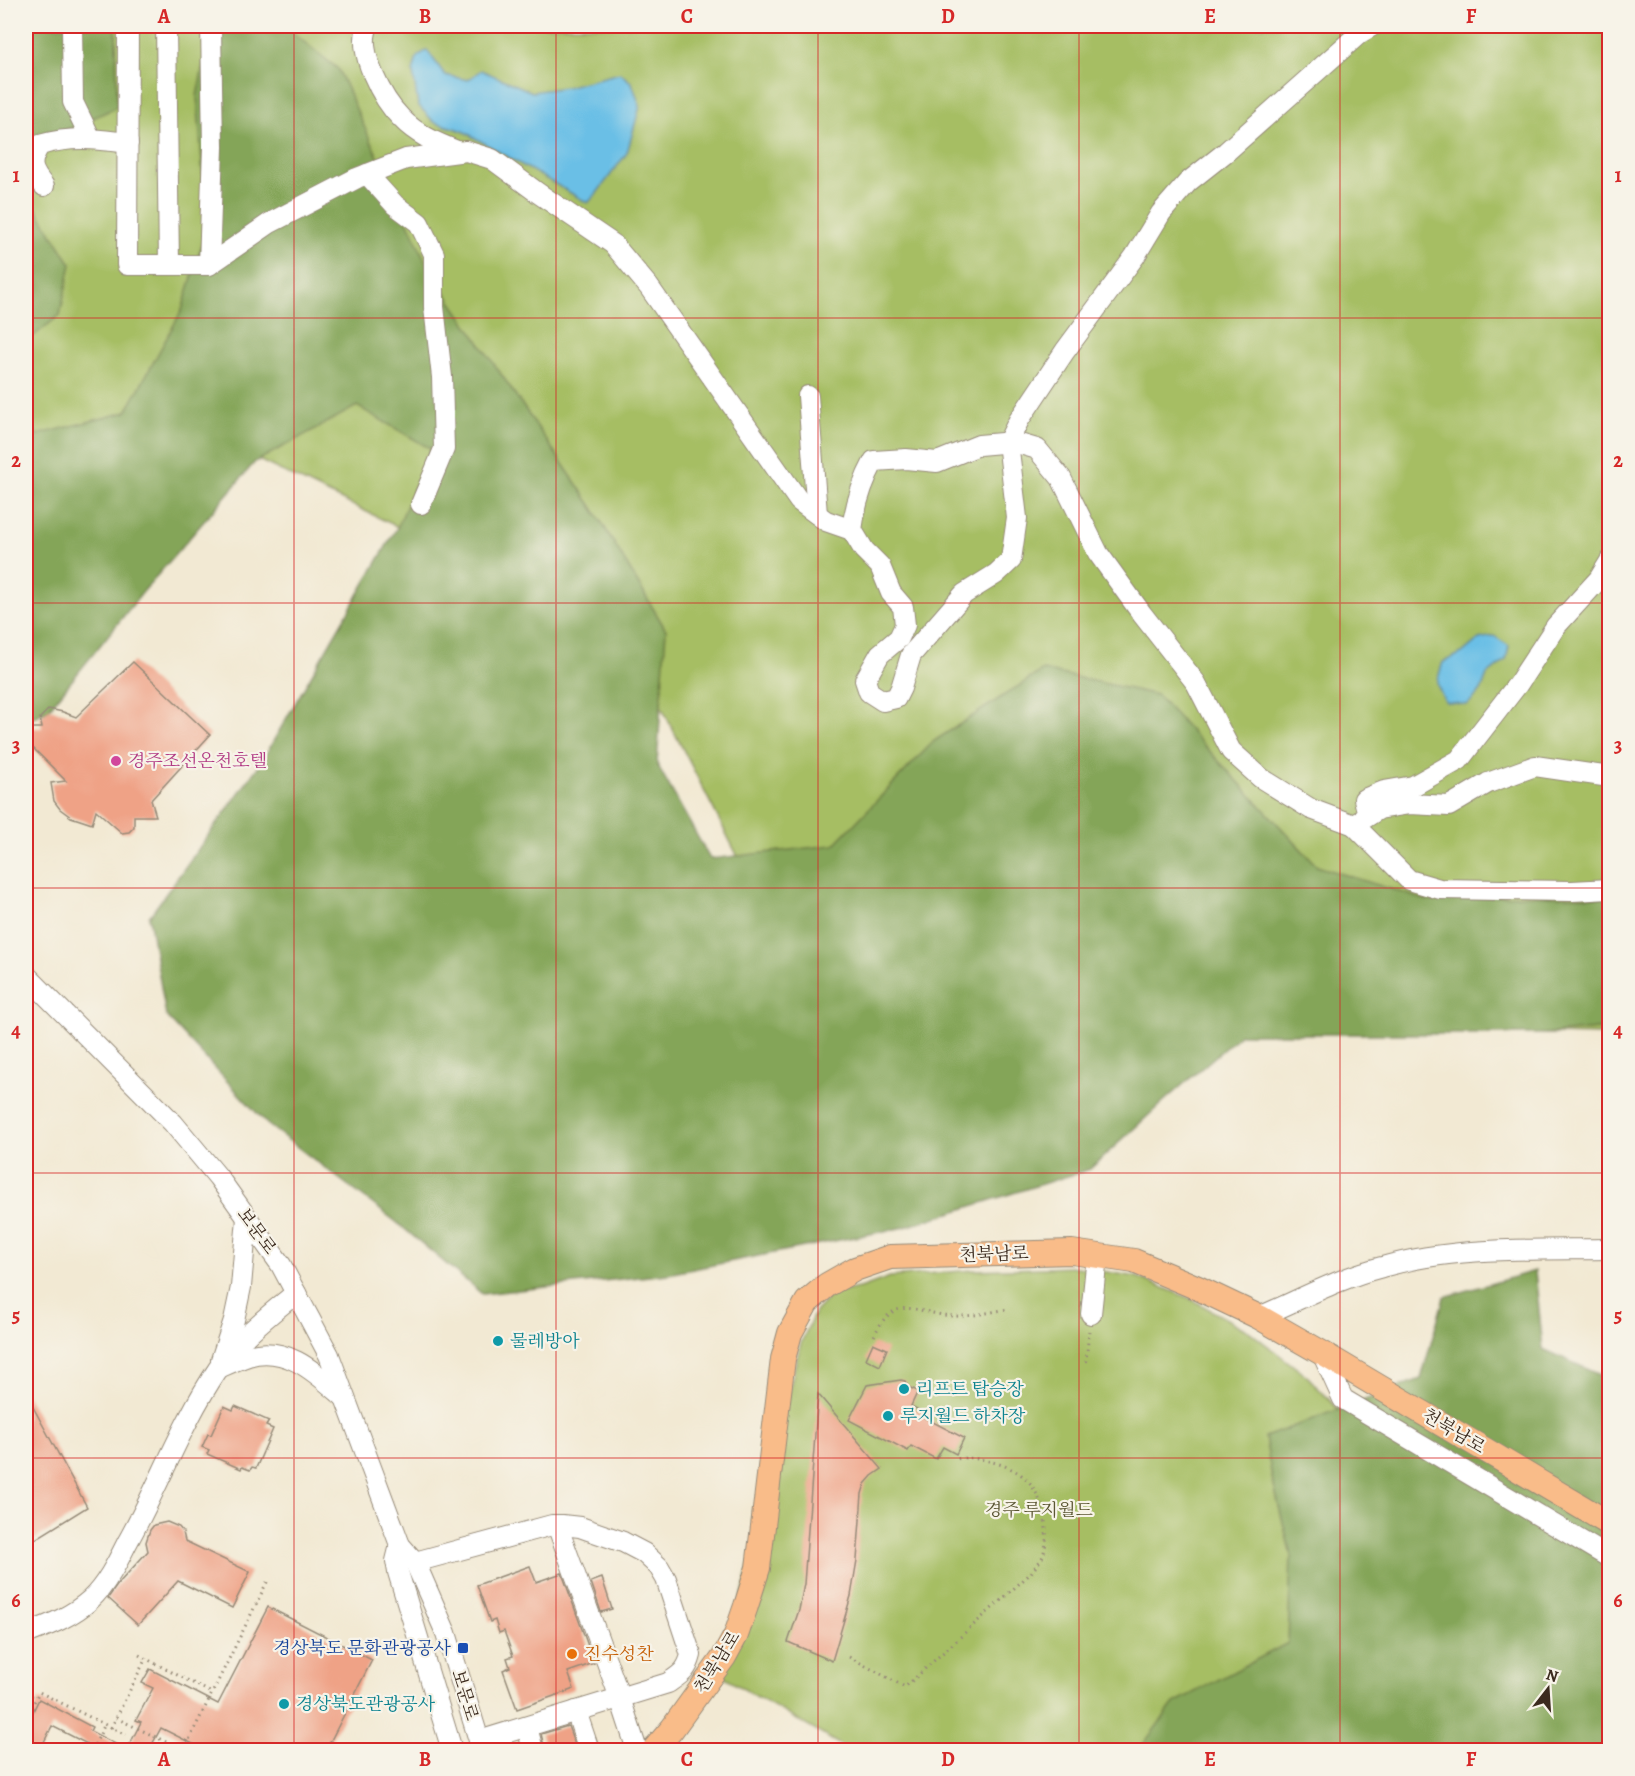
<svg xmlns="http://www.w3.org/2000/svg" width="1635" height="1776" font-family="Alegreya,'Noto Serif KR',serif">
<style>
.green{fill:#a6be63;stroke:#707440;stroke-width:1.5}
.forest{fill:#84a559;stroke:#60683c;stroke-width:1.5}
.water{fill:#6abfe6;stroke:#527482;stroke-width:1.5}
.building{fill:#efa286}
.lines{fill:none;stroke-linecap:round;stroke-linejoin:round}
.minor-casing{stroke:#968a78;stroke-width:22}
.major-casing{stroke:#968a78;stroke-width:26}
.path{stroke:#968a78;stroke-width:3;stroke-dasharray:1.5 4.5;stroke-linecap:butt}
.minor{stroke:#fff;stroke-width:20}
.major{stroke:#f9bc89;stroke-width:24}
.grid{fill:none;stroke:#d62828;stroke-width:1.5;stroke-opacity:0.55}
.hotel-dot{fill:#d1479c;stroke:#f7f3e8;stroke-width:2}
.culture-dot{fill:#0f9aa8;stroke:#f7f3e8;stroke-width:2}
.transit-dot{fill:#1a4fb4;stroke:#f7f3e8;stroke-width:2}
.food-dot{fill:#e8710a;stroke:#f7f3e8;stroke-width:2}
.labels{text-anchor:middle;dominant-baseline:central;stroke-width:4.5;stroke-linejoin:round;paint-order:stroke}
.hotel-label{font-size:18px;fill:#b23c85;stroke:#f7f3e8;text-anchor:start}
.street-label{font-size:18px;fill:#3b2a1e;stroke:#f7f3e8}
.culture-label{font-size:18px;fill:#0d838f;stroke:#f7f3e8;text-anchor:start}
.park-label{font-size:18px;fill:#5b5633;stroke:#f7f3e8}
.transit-label{font-size:18px;fill:#164399;stroke:#f7f3e8;text-anchor:end}
.food-label{font-size:18px;fill:#c56008;stroke:#f7f3e8;text-anchor:start}
.neatline{fill:none;stroke:#d62828;stroke-width:2}
.grid-label{font-size:20px;text-anchor:middle;font-weight:bold;fill:#d62828}
</style>
<rect width="100%" height="100%" fill="#f7f3e8"/>
<filter id="ink" filterUnits="userSpaceOnUse"><feTurbulence type="fractalNoise" baseFrequency=".0167" numOctaves="2"/><feDisplacementMap in="SourceGraphic" scale="12" xChannelSelector="R" yChannelSelector="G"/><feConvolveMatrix kernelMatrix="1 2 1 2 8 2 1 2 1" color-interpolation-filters="sRGB"/></filter>
<filter id="wash" filterUnits="userSpaceOnUse"><feTurbulence type="fractalNoise" baseFrequency=".008" numOctaves="4" result="noise"/><feDisplacementMap in="SourceGraphic" scale="24" xChannelSelector="R" yChannelSelector="G"/><feGaussianBlur stdDeviation="1.35" result="paint"/><feColorMatrix in="noise" values="0 0 0 0 0 0 0 0 0 0 0 0 0 0 0 0 0 1.4 0 .05"/><feComposite in="paint" operator="in"/></filter>
<g filter="url(#wash)">
<rect width="100%" height="100%" fill="#f2e9d3"/>
<g class="green">
<path d="M26,26H1609V1035L1544,1034L1300,966L798,974L625,636L217,440L26,491Z"/>
<path d="M1077,1267L1137,1277L1191,1299L1250,1332L1308,1377L1337,1408L1609,1578V1750H849L723,1677L795,1366L801,1343L815,1312L832,1294L863,1287L890,1277L973,1270Z"/>
</g>
<g class="forest">
<path d="M26,26H116L117,107L30,147L26,176Z"/>
<path d="M211,26H284L338,69L429,269L593,508L666,630L657,764L710,859L834,845L934,741L1043,670L1157,695L1317,866L1429,901L1518,895L1609,897V1028L1544,1034H1241L1163,1102L1090,1169L905,1227L668,1274L482,1294L395,1221L267,1124L166,1016L149,917L260,764L398,526L431,449L357,406L255,462L143,592L49,709L26,722V418L37,435L126,412L182,310L207,228L197,96Z"/>
<path d="M26,193L71,264L60,315L26,342Z"/>
<path d="M1535,1271L1543,1349L1609,1379V1750H1139L1174,1703L1288,1643L1291,1555L1272,1478L1265,1437L1421,1379L1444,1297Z"/>
</g>
<g class="water">
<path d="M427,50L445,75L468,80L481,70L532,92L566,87L620,73L632,83L640,106L627,153L597,193L588,203L463,131L434,122L418,105L413,72L417,57Z"/>
<path d="M1494,636L1509,646L1506,660L1487,675L1481,691L1467,705L1446,702C1434,684 1437,681 1443,662L1462,653L1479,639Z"/>
</g>
<g id="blocks">
<g class="building">
<path d="M133,662L210,735L151,800L156,816H134V827L129,832L122,833L96,810L92,824L71,817L60,809L54,801L51,783L66,781L26,741V733L30,728H42L40,718L49,709L63,712L76,717Z"/>
<path d="M873,1343L887,1349L880,1366L866,1359Z"/>
<path d="M901,1380L905,1381L908,1387L918,1391L911,1406L927,1414L925,1418L964,1438L956,1454L943,1447L936,1459L911,1446L908,1451L849,1420L867,1385Z"/>
<path d="M26,1394L87,1507L26,1545Z"/>
<path d="M818,1394L882,1469L872,1476L865,1484L862,1494L857,1560L851,1596L832,1661L788,1642L799,1610L804,1584Z"/>
<path d="M224,1406L233,1410L235,1406L269,1421L266,1426L273,1429L256,1468L252,1467L250,1470L242,1467L241,1469L207,1454L209,1450L202,1447L208,1434L211,1435Z"/>
<path d="M167,1522L179,1527L183,1532L185,1541L250,1572L232,1608L178,1581L138,1625L108,1598L118,1584L148,1551L146,1542L150,1530L154,1525Z"/>
<path d="M530,1566L536,1582L562,1573L594,1663L568,1672L574,1689L517,1709L503,1670L510,1667L507,1658L513,1656L504,1631L499,1633L495,1620L490,1622L477,1585Z"/>
<path d="M602,1578L612,1609L601,1612L591,1582Z"/>
<path d="M268,1607L372,1660L326,1750H194L197,1746L161,1728L149,1750H99L52,1726L40,1750H26V1726L39,1699L92,1727L90,1731L127,1750L141,1722L136,1720L153,1688L142,1683L150,1669L218,1704Z"/>
<path d="M568,1726L577,1750H545L541,1734Z"/>
</g>
</g>
</g>
<g filter="url(#ink)">
<use href="#blocks" fill-opacity="0" stroke="#968a78" stroke-width="1.5"/>
<g class="lines">
<defs>
<g id="minor">
<path d="M72,26L73,102L91,139"/>
<path d="M128,26L127,265H209L213,147L211,26"/>
<path d="M166,26L169,265"/>
<path d="M368,26C356,51 383,100 401,118C416,134 436,143 457,151"/>
<path d="M367,174L395,205L419,223L434,254V307L442,377L444,449L421,504"/>
<path d="M44,186C31,170 28,163 40,145C72,136 95,139 128,143"/>
<path d="M209,265L270,223L357,178L406,159L466,151L492,159L538,193L613,244L649,287L799,501L826,521L852,530C855,505 862,483 874,461L906,459L937,462L979,445L1013,442L1037,449L1061,478L1098,553L1142,614L1196,683L1231,751L1261,778L1311,809L1354,825"/>
<path d="M808,396L817,514"/>
<path d="M852,530L864,550L880,566L891,593L903,607L905,625L899,638L880,654L865,680L869,692L883,701L896,698L901,688L911,655L964,594L996,574L1011,560L1017,518L1008,442L1019,420L1065,351L1135,256L1161,213L1188,182L1226,152L1360,33L1372,26"/>
<path d="M1610,777L1535,766L1488,783L1449,806L1410,804L1379,809L1354,825L1409,880L1440,889L1572,891L1610,889"/>
<path d="M1379,809L1366,807L1364,799L1384,791L1413,786L1459,760L1518,684L1556,626L1599,579L1610,561"/>
<path d="M26,975L173,1123L218,1177L281,1265L329,1355L400,1545L415,1562L446,1633L482,1750"/>
<path d="M1091,1314L1097,1256"/>
<path d="M1259,1317C1299,1300 1339,1278 1382,1267C1455,1246 1534,1250 1610,1249"/>
<path d="M1322,1353L1343,1399L1610,1558"/>
<path d="M221,1360L234,1320L241,1287L247,1218"/>
<path d="M221,1367C230,1363 239,1359 248,1356C287,1344 317,1374 344,1397"/>
<path d="M557,1525L620,1698L637,1750"/>
<path d="M400,1545L396,1561L398,1572L452,1750"/>
<path d="M415,1562L552,1525H562L580,1527L623,1542L644,1553L659,1567L666,1579L691,1655C687,1671 681,1674 668,1683L479,1741"/>
<path d="M26,1634C49,1625 71,1617 90,1600C106,1585 117,1563 127,1543C159,1486 181,1424 218,1369C238,1339 269,1315 296,1293"/>
<path d="M576,1711L589,1750"/>
<path d="M527,1727L533,1750"/>
</g>
<path id="major" d="M654,1750L672,1729L724,1657L736,1635L746,1606L758,1568L783,1359L790,1333L807,1302L827,1285L855,1269L890,1257L1072,1252L1134,1261L1198,1288L1259,1317L1322,1353L1610,1524"/>
</defs>
<use href="#minor" class="minor-casing"/>
<use href="#major" class="major-casing"/>
<g class="path">
<path d="M874,1336C895,1291 917,1314 953,1316C972,1317 990,1312 1008,1309"/>
<path d="M1086,1362L1089,1331"/>
<path d="M139,1655L212,1693"/>
<path d="M849,1657L905,1687L1031,1573C1034,1568 1039,1563 1042,1558C1047,1546 1047,1533 1045,1521C1044,1508 1039,1497 1032,1486C1020,1466 978,1455 956,1459"/>
<path d="M26,1693L36,1698"/>
<path d="M26,1718L39,1692L126,1735"/>
<path d="M116,1718L183,1750"/>
<path d="M111,1728L146,1658"/>
<path d="M63,1750H64"/>
<path d="M92,1750L105,1724"/>
<path d="M184,1750L269,1578"/>
</g>
<use href="#minor" class="minor"/>
<use href="#major" class="major"/>
</g>
</g>
<path class="grid" d="M294,26V1750M556,26V1750M818,26V1750M1079,26V1750M1340,26V1750M26,318H1610M26,603H1610M26,888H1610M26,1173H1610M26,1458H1610"/>
<circle class="hotel-dot" cx="116" cy="761" r="6"/>
<g class="culture-dot">
<circle cx="498" cy="1341" r="6"/>
<circle cx="904" cy="1389" r="6"/>
<circle cx="888" cy="1416" r="6"/>
<circle cx="284" cy="1704" r="6"/>
</g>
<rect class="transit-dot" x="457" y="1642" width="12" height="12" rx="3"/>
<circle class="food-dot" cx="572" cy="1654" r="6"/>
<g class="labels">
<g class="hotel-label">
<text x="128" y="761">경주조선온천호텔</text>
</g>
<g class="street-label">
<text transform="translate(257 1231) rotate(54)">보문로</text>
<text transform="translate(994 1254) rotate(-2)">천북남로</text>
<text transform="translate(1454 1431) rotate(31)">천북남로</text>
<text transform="translate(717 1662) rotate(-58)">천북남로</text>
<text transform="translate(465 1695) rotate(73)">보문로</text>
</g>
<g class="culture-label">
<text x="510" y="1341">물레방아</text>
<text x="916" y="1389">리프트 탑승장</text>
<text x="900" y="1416">루지월드 하차장</text>
<text x="296" y="1704">경상북도관광공사</text>
</g>
<g class="park-label">
<text x="1039" y="1510">경주 루지월드</text>
</g>
<g class="transit-label">
<text x="451" y="1648">경상북도 문화관광공사</text>
</g>
<g class="food-label">
<text x="584" y="1654">진수성찬</text>
</g>
</g>
<rect width="1635" height="1776" fill="none" stroke="#f7f3e8" stroke-width="66"/>
<g transform="translate(1548 1689) rotate(17)" stroke="#f7f3e8" stroke-width="4.5" paint-order="stroke">
<path d="M0-4.5L10 22L0 15L-10 22Z" fill="#3b2a1e"/>
<text y="-9" font-size="16" font-weight="bold" text-anchor="middle" fill="#3b2a1e">N</text>
</g>
<rect x="33" y="33" width="1569" height="1710" class="neatline"/>
<g class="grid-label">
<text x="164" y="23">A</text>
<text x="425" y="23">B</text>
<text x="687" y="23">C</text>
<text x="948" y="23">D</text>
<text x="1210" y="23">E</text>
<text x="1471" y="23">F</text>
<text x="16" y="182">1</text>
<text x="1618" y="182">1</text>
<text x="16" y="467">2</text>
<text x="1618" y="467">2</text>
<text x="16" y="752">3</text>
<text x="1618" y="752">3</text>
<text x="16" y="1037">4</text>
<text x="1618" y="1037">4</text>
<text x="16" y="1322">5</text>
<text x="1618" y="1322">5</text>
<text x="16" y="1607">6</text>
<text x="1618" y="1607">6</text>
<text x="164" y="1766">A</text>
<text x="425" y="1766">B</text>
<text x="687" y="1766">C</text>
<text x="948" y="1766">D</text>
<text x="1210" y="1766">E</text>
<text x="1471" y="1766">F</text>
</g>
</svg>
